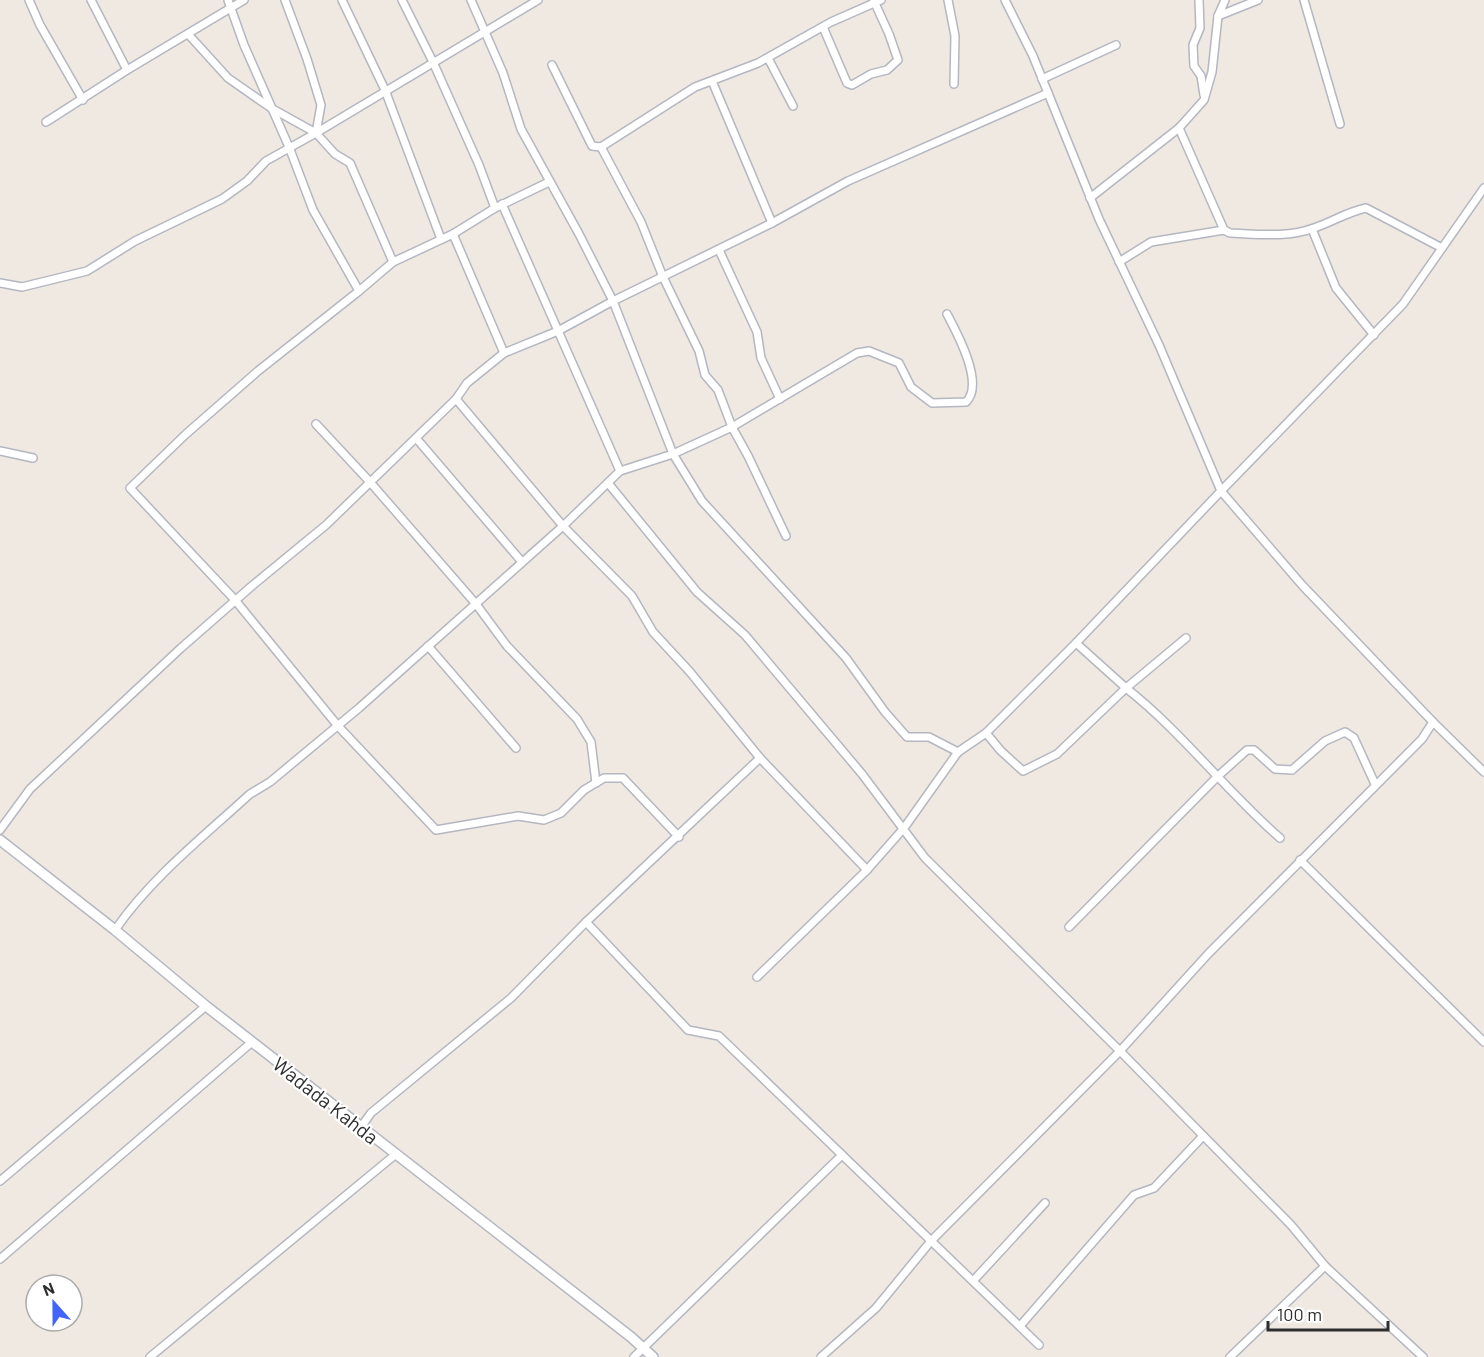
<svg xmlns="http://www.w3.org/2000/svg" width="1484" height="1357" font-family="Barlow,sans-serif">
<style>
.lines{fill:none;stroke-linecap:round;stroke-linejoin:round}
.street-casing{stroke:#b4b7c1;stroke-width:10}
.secondary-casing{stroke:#b4b7c1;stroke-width:12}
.street{stroke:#fff;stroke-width:7}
.secondary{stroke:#fff;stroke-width:9}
.labels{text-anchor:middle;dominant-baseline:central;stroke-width:4.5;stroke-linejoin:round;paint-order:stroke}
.street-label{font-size:20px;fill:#2e2e2e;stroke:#fff}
</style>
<rect width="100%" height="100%" fill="#efe9e1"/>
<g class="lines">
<defs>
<g id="street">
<path d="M29,0L40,25L83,100"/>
<path d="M91,0L127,70"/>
<path d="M228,0L244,45L289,147L313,210L359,291L258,371L186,434L130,488L235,600L338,726L436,830L518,816L544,820L561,813L584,790L604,778H623L679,837"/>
<path d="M285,0L307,59L321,105L316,133"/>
<path d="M342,0L385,90L441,239"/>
<path d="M402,0L433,62L479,165L495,208"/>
<path d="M948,0L955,36L954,84"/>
<path d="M1005,0L1033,56L1099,219L1159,345L1221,491L1403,304L1484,188"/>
<path d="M1199,0L1200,28L1193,45L1194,66L1201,76L1204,95"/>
<path d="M1304,0L1340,124"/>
<path d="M1218,16L1258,0"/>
<path d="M823,27L847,83L852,85L871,74L887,70L898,60L889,34L874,1"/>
<path d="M188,34L228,78L271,108L316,133L335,154L350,163L393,262"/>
<path d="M768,58L793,106"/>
<path d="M552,65L592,146L601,147L641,222L663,277L699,351L705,375L718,390L732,427L748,456L786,536"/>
<path d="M1042,79L1116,45"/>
<path d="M712,81L772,223L613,301L673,454L702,501L846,658L885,712L907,737H929L958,752L986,733L1076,643L1221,491L1302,585L1433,722L1484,772"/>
<path d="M46,122L127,70L244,0"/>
<path d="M1179,128L1224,230L1230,233C1257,234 1288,238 1314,228C1332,222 1347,212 1366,208L1442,248"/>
<path d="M601,147L695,87L758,63L831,22L881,0"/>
<path d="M1090,198L1179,128L1204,100L1212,72L1218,16L1225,0"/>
<path d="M502,204L620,471"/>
<path d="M772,223L848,181L1048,93"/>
<path d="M1312,229L1336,288L1374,335"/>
<path d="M453,234L504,353"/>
<path d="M719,250L757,332L761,358L780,399"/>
<path d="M1119,262L1151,242L1224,230"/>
<path d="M0,283L22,287L87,271L135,241L222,199L247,181L266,161L316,133L538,0"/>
<path d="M359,291L393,262L453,234L495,208L549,182"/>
<path d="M456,399L563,526L632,596L653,632L690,672L760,758L867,870"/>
<path d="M316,424L370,482L476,604L507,646L577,719L591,742L596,783"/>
<path d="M416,438L522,562"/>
<path d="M0,451L33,458"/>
<path d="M608,483L697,592L745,635L862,774L925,858L1120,1051L1291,1225L1325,1266L1423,1357"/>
<path d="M1076,643L1126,688L1186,638"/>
<path d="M428,646L516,748"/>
<path d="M986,733L1001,751L1023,771L1057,754L1126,688C1182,732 1226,791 1280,838"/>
<path d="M0,830L30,789L181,648L253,585L326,525L456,399L467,383L504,353L558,331L613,301L579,234L521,129L503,73L471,0"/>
<path d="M1300,860L1484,1042"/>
<path d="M586,922L688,1030L719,1036L1039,1345"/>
<path d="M1069,927L1217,777L1247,750H1254L1275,769L1292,770L1325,741L1345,732L1354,738L1375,784"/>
<path d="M115,930C151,878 203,837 250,794L270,782L359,708L563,526L620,471L673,454L732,427L857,353L869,351L899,363L911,387L932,403L966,402C985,384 957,333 947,314"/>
<path d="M757,977L867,870L904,828L958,752"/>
<path d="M361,1127L371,1113L511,998L586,922L760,758"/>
<path d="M0,1181L206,1006"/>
<path d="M0,1259L252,1042"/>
<path d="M973,1281L1045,1203"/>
<path d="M1020,1326L1134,1195L1154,1188L1203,1136"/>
<path d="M150,1357L396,1154"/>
<path d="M634,1357L842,1155"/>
<path d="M821,1357L876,1308L931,1241L1120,1051L1208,954L1422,739L1433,722"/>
<path d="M1230,1357L1325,1266"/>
</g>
<path id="secondary" d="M0,840L115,930L206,1006L631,1337L653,1357"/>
</defs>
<use href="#street" class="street-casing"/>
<use href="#secondary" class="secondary-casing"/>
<use href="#street" class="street"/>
<use href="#secondary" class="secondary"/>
</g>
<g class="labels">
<g class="street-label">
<text transform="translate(326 1100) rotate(38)">Wadada Kahda</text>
</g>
</g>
<g transform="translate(54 1303) rotate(339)"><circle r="28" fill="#ffffff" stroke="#ababab" stroke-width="1.5"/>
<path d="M0-4.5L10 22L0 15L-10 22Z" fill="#4264fb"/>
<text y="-9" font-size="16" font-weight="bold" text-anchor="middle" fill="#2e2e2e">N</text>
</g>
<path d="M1268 1321v9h120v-9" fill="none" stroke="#2e2e2e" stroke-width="3"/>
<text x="1277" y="1321" font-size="18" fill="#2e2e2e" stroke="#ffffff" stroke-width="4.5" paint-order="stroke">100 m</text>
</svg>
